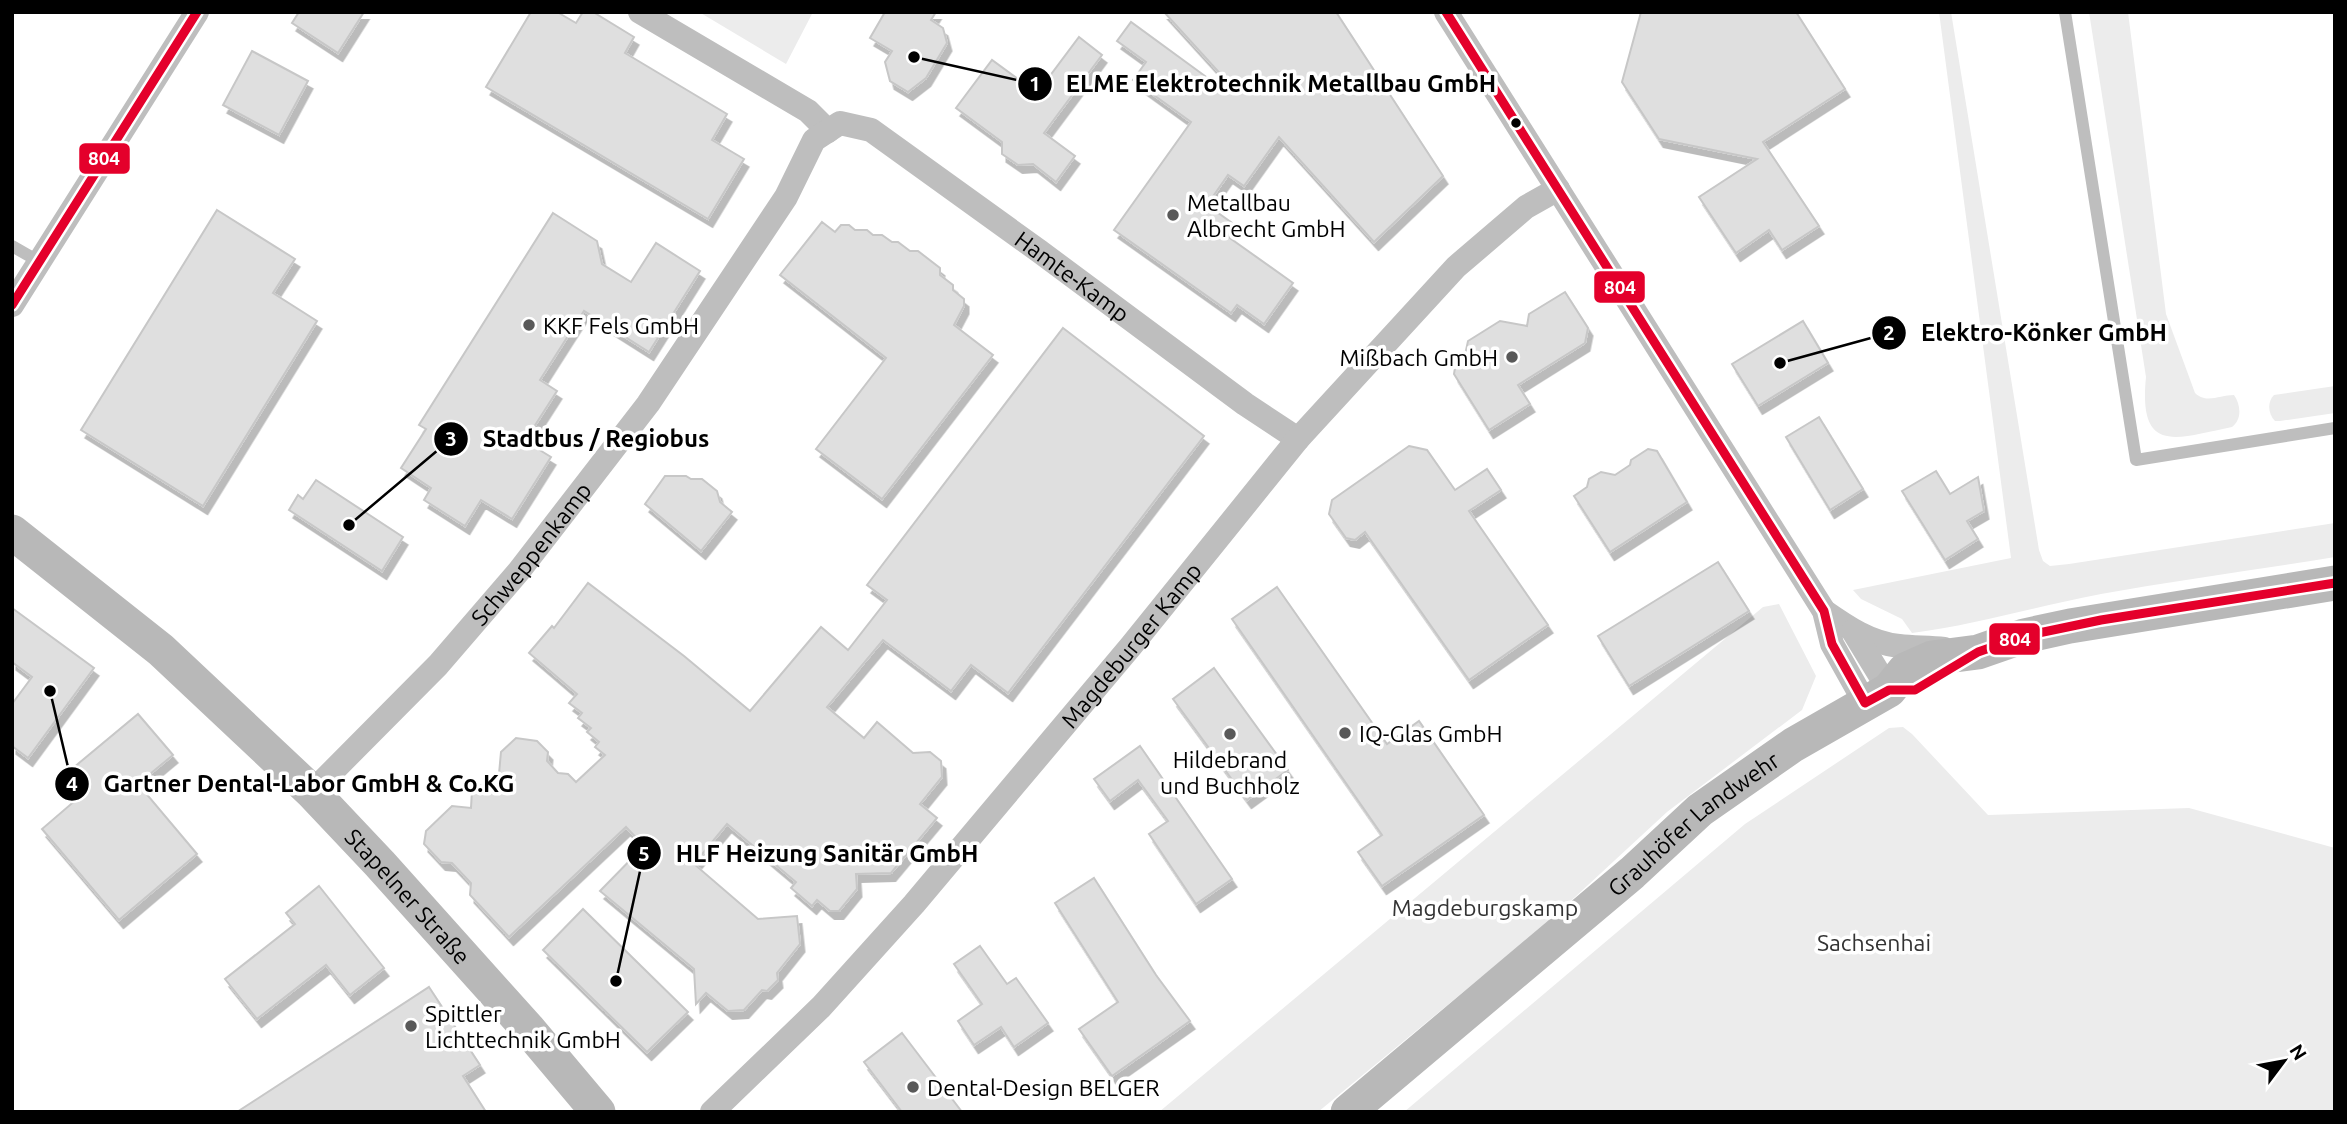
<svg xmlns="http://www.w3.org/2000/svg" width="2347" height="1124" font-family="Ubuntu,sans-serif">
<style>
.green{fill:#ececec}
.building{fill:#dfdfdf;stroke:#c7c7c7;stroke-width:2;filter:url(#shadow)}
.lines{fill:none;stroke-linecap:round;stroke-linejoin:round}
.lane{stroke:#bebebe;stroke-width:12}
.street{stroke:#bebebe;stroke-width:24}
.secondary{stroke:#b8b8b8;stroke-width:35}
.bus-1-casing{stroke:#fff;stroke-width:14}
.bus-1{stroke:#e4002b;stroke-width:9}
.bus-dot{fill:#000;stroke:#fff;stroke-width:2.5}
.poi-dot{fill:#595959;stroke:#fff;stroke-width:2.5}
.labels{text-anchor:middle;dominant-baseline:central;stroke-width:7;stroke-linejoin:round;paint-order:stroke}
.poi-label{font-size:23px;fill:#000;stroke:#fff;text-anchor:start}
.street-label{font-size:23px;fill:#000;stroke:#fff}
.park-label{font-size:23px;fill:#333;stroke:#fff}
.leader{fill:none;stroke:#000;stroke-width:2.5}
.callout-dot{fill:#000;stroke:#fff;stroke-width:2.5}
.mark-label{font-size:21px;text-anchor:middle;font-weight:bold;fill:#fff}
.callout-label{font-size:24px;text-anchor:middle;font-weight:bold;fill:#000;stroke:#fff;stroke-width:7;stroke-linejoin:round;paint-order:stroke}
.line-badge{stroke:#fff;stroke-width:2.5}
.badge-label{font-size:19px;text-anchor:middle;font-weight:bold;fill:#fff}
</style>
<defs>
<filter id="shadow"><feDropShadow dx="4.5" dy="8" stdDeviation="0" flood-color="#0004"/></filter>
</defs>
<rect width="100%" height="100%" fill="#fff"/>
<g class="green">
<path d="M699,12H813L786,64Z"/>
<path d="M1939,12H1951L2039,550L2043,561L2050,566L2069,564L2335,523V557C2257,570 2178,580 2101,594C2037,606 1976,625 1912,633L1902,619L1861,599L1853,590L2011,558Z"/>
<path d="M2089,12H2128L2166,314L2195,393C2206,404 2220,395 2234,395C2241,405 2242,420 2232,427C2177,438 2138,456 2146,377Z"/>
<path d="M2335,386V413L2280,421H2275C2268,414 2267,402 2274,395Z"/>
<path d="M1779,604L1816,676L1802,710L1667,812L1548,922L1318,1112H1159L1763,607Z"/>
<path d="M1903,727L1912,734L1988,815L2189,808L2335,848V1112H1404L1745,824L1889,728Z"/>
</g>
<g class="building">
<path d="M299,12H364L338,53L292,23Z"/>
<path d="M531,12H557L576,23L583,12H593L634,37L625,53L727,114L712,140L744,159L708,219L486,87Z"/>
<path d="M885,12H936L931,20L943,28L947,43L926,78L908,92L890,81L885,62L892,51L870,38Z"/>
<path d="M1164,12H1336L1443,176L1374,242L1279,137L1244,186L1228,175L1207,205L1235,225L1227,236L1293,283L1264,324L1237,305L1231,313L1114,230L1191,122L1133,80L1146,62L1117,41L1131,22L1220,87L1226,80Z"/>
<path d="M1641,12H1796L1845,89L1763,142L1819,226L1782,250L1769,230L1736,253L1699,197L1757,159L1659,139L1622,82Z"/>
<path d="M1079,37L1102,55L1044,133L1075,156L1056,182L1033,164L1018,165L1002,154V142L956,108L992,60L1037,93Z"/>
<path d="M252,51L308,81L279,135L223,105Z"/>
<path d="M217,210L295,259L273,293L317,321L203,506L81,430Z"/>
<path d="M553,213L597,241L602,264L631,282L656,243L700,271L649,352L584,311L540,380L557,391L525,441L551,457L512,519L481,500L465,526L424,500L431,488L401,468L426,429L419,425Z"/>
<path d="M822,222L835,232L841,225H849L855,230H867L873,235H882L892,242H898L910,251H918L940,268V275L953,285V290L964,299V306L954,325L993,355L882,499L816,449L886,358L780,275Z"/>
<path d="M1565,292L1588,328L1585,343L1518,385L1530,404L1489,430L1454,374L1456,361L1465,355L1468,341L1500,321L1527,326L1529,314Z"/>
<path d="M1803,321L1828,363L1758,406L1732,364Z"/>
<path d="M1063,328L1204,436L1008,693L971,665L951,691L883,640L827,707L864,738L877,722L913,753L930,752L941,761L942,777L920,804L937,818L891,873L856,874L857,889L839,911H830L817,900L812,906L791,888L796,882L727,824L694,864L758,919L797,916L800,944L777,973L778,980L767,991L762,990L744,1010L728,1011L706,993L696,1004L694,969L600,891L644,846L626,827L509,937L470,895L471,883L452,863L441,862L424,844L426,831L452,806L471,808L472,790L478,785L486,786L499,774L501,752L516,738L537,741L548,752L547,761L558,773L568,774L576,782L605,755L595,747L599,742L587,732L591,728L578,718L582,713L569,703L577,694L529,653L552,626L554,628L588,583L684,656L750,711L821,627L848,650L887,600L867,585Z"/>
<path d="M1819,417L1863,489L1830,510L1786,437Z"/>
<path d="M1409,446L1427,450L1455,490L1487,469L1501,490L1469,511L1548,625L1469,680L1365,532L1355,540L1346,538L1329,514L1332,500Z"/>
<path d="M1648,449L1657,451L1687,502L1610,552L1574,496L1587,487L1589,479L1601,472L1615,475L1630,465L1631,460Z"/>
<path d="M1936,471L1950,494L1978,477L1984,511L1967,521L1978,539L1945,560L1902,491Z"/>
<path d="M665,476H686L691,479H702L717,491L720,502L732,512L701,551L645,504Z"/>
<path d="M316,480L403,537L382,571L289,510L298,495L303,499Z"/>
<path d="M1718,562L1749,611L1629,686L1598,636Z"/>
<path d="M1277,587L1387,744L1419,721L1484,815L1382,886L1358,852L1382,835L1232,619Z"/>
<path d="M12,608L94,668L28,758L12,746V704L32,677L12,662Z"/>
<path d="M1214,668L1288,770L1247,800L1173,699Z"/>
<path d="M138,714L173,755L138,784L197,854L119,920L42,829L84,793L67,773Z"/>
<path d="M1140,746L1232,879L1196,904L1149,834L1168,821L1138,780L1110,801L1094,779Z"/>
<path d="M1094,878L1156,975L1190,1021L1112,1076L1079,1029L1118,1002L1055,903Z"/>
<path d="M319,886L384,968L350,995L326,965L257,1019L225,979L295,924L286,913Z"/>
<path d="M583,909L688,1012L647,1052L543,950Z"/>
<path d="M980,946L1007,984L1016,978L1048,1023L1014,1047L1001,1027L974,1045L958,1021L982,1004L954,964Z"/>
<path d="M429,987L480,1065L463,1076L486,1112H237Z"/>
<path d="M902,1033L962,1112H902L864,1062Z"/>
</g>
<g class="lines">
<g class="lane">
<path d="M2065,12L2136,460L2335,428"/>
<path d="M12,246L40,262"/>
</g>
<g class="street">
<path d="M640,12L808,111L828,131"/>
<path d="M1446,12L1824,611L1832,644L1865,703"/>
<path d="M12,305L197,12"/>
<path d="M1824,611C1847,627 1870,643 1899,646C1914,648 1929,647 1944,649"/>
<path d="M1853,631L1889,690"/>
<path id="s1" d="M312,792L438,665L519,571L648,404L786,197L814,140L840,123L871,130L1039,251L1245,404L1298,439"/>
<path id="s2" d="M712,1112L821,1007L914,904L1131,646L1298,439L1456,267L1526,207L1558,189"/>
</g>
<g class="secondary">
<path id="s3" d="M12,532L161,650L312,792L380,864L529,1030L598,1112"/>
<path id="s4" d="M1348,1112L1632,873L1700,810L1793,745L1889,690L1905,670L1932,658L1978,652L2024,636L2070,626L2335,583"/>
</g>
<defs>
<g id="bus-1">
<path d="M1446,12L1824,611L1832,644L1865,703L1889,690H1915L1978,652L2024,636L2101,620L2335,583"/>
<path d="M12,305L197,12"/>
</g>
</defs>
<use href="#bus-1" class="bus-1-casing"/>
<use href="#bus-1" class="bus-1"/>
</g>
<circle class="bus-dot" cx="1516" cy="123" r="6"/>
<g class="poi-dot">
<circle cx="1173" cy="215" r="7"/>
<circle cx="529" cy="325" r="7"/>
<circle cx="1512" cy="357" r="7"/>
<circle cx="1345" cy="733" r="7"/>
<circle cx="1230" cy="734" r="7"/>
<circle cx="411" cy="1026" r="7"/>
<circle cx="913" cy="1087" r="7"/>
</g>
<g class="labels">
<g class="poi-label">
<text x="1187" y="202">Metallbau<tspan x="1187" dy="26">Albrecht GmbH</tspan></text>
<text x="543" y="325">KKF Fels GmbH</text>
<text x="1498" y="357" text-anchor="end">Mißbach GmbH</text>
<text x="1359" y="733">IQ-Glas GmbH</text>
<text x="1230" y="759" text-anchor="middle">Hildebrand<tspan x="1230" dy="26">und Buchholz</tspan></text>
<text x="425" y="1013">Spittler<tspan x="425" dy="26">Lichttechnik GmbH</tspan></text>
<text x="927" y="1087">Dental-Design BELGER</text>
</g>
<g class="street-label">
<text stroke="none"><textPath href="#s1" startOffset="1138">Hamte-Kamp</textPath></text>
<text stroke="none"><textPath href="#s1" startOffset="324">Schweppenkamp</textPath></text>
<text stroke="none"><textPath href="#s2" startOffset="628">Magdeburger Kamp</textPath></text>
<text stroke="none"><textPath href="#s4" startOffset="450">Grauhöfer Landwehr</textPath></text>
<text stroke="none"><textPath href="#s3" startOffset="539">Stapelner Straße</textPath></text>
</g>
<g class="park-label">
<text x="1485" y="907">Magdeburgskamp</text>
<text x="1874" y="942">Sachsenhai</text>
</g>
</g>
<path class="leader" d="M914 57L1035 84M1780 363L1889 333M349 525L451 439M50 691L72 784M616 981L644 853"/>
<g class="callout-dot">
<circle cx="914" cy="57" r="7"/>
<circle cx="1780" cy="363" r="7"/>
<circle cx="349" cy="525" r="7"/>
<circle cx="50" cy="691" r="7"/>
<circle cx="616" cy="981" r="7"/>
<circle cx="1035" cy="84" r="18"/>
<circle cx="1889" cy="333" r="18"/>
<circle cx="451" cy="439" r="18"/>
<circle cx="72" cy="784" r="18"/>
<circle cx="644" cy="853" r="18"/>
</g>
<g class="mark-label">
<text x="1035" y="91">1</text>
<text x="1889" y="340">2</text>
<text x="451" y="446">3</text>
<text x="72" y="791">4</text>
<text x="644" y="861">5</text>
</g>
<g class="callout-label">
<text x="1281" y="92">ELME Elektrotechnik Metallbau GmbH</text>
<text x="2044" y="341">Elektro-Könker GmbH</text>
<text x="596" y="447">Stadtbus / Regiobus</text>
<text x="309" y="792">Gartner Dental-Labor GmbH &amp; Co.KG</text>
<text x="827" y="862">HLF Heizung Sanitär GmbH</text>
</g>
<g class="line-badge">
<rect x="78" y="142" width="53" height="33" rx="7" fill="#e4002b"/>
<rect x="1593" y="270" width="53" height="34" rx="7" fill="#e4002b"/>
<rect x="1988" y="622" width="53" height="34" rx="7" fill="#e4002b"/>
</g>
<g class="badge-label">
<text x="104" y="165">804</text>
<text x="1620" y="294">804</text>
<text x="2015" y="646">804</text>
</g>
<rect width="2347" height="1124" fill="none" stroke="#000000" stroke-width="28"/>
<g transform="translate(2284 1061) rotate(58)" stroke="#ffffff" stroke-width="5" paint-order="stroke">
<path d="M0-5L12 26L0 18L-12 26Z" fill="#000000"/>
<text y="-10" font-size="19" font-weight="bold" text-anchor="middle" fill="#000000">N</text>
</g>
</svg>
